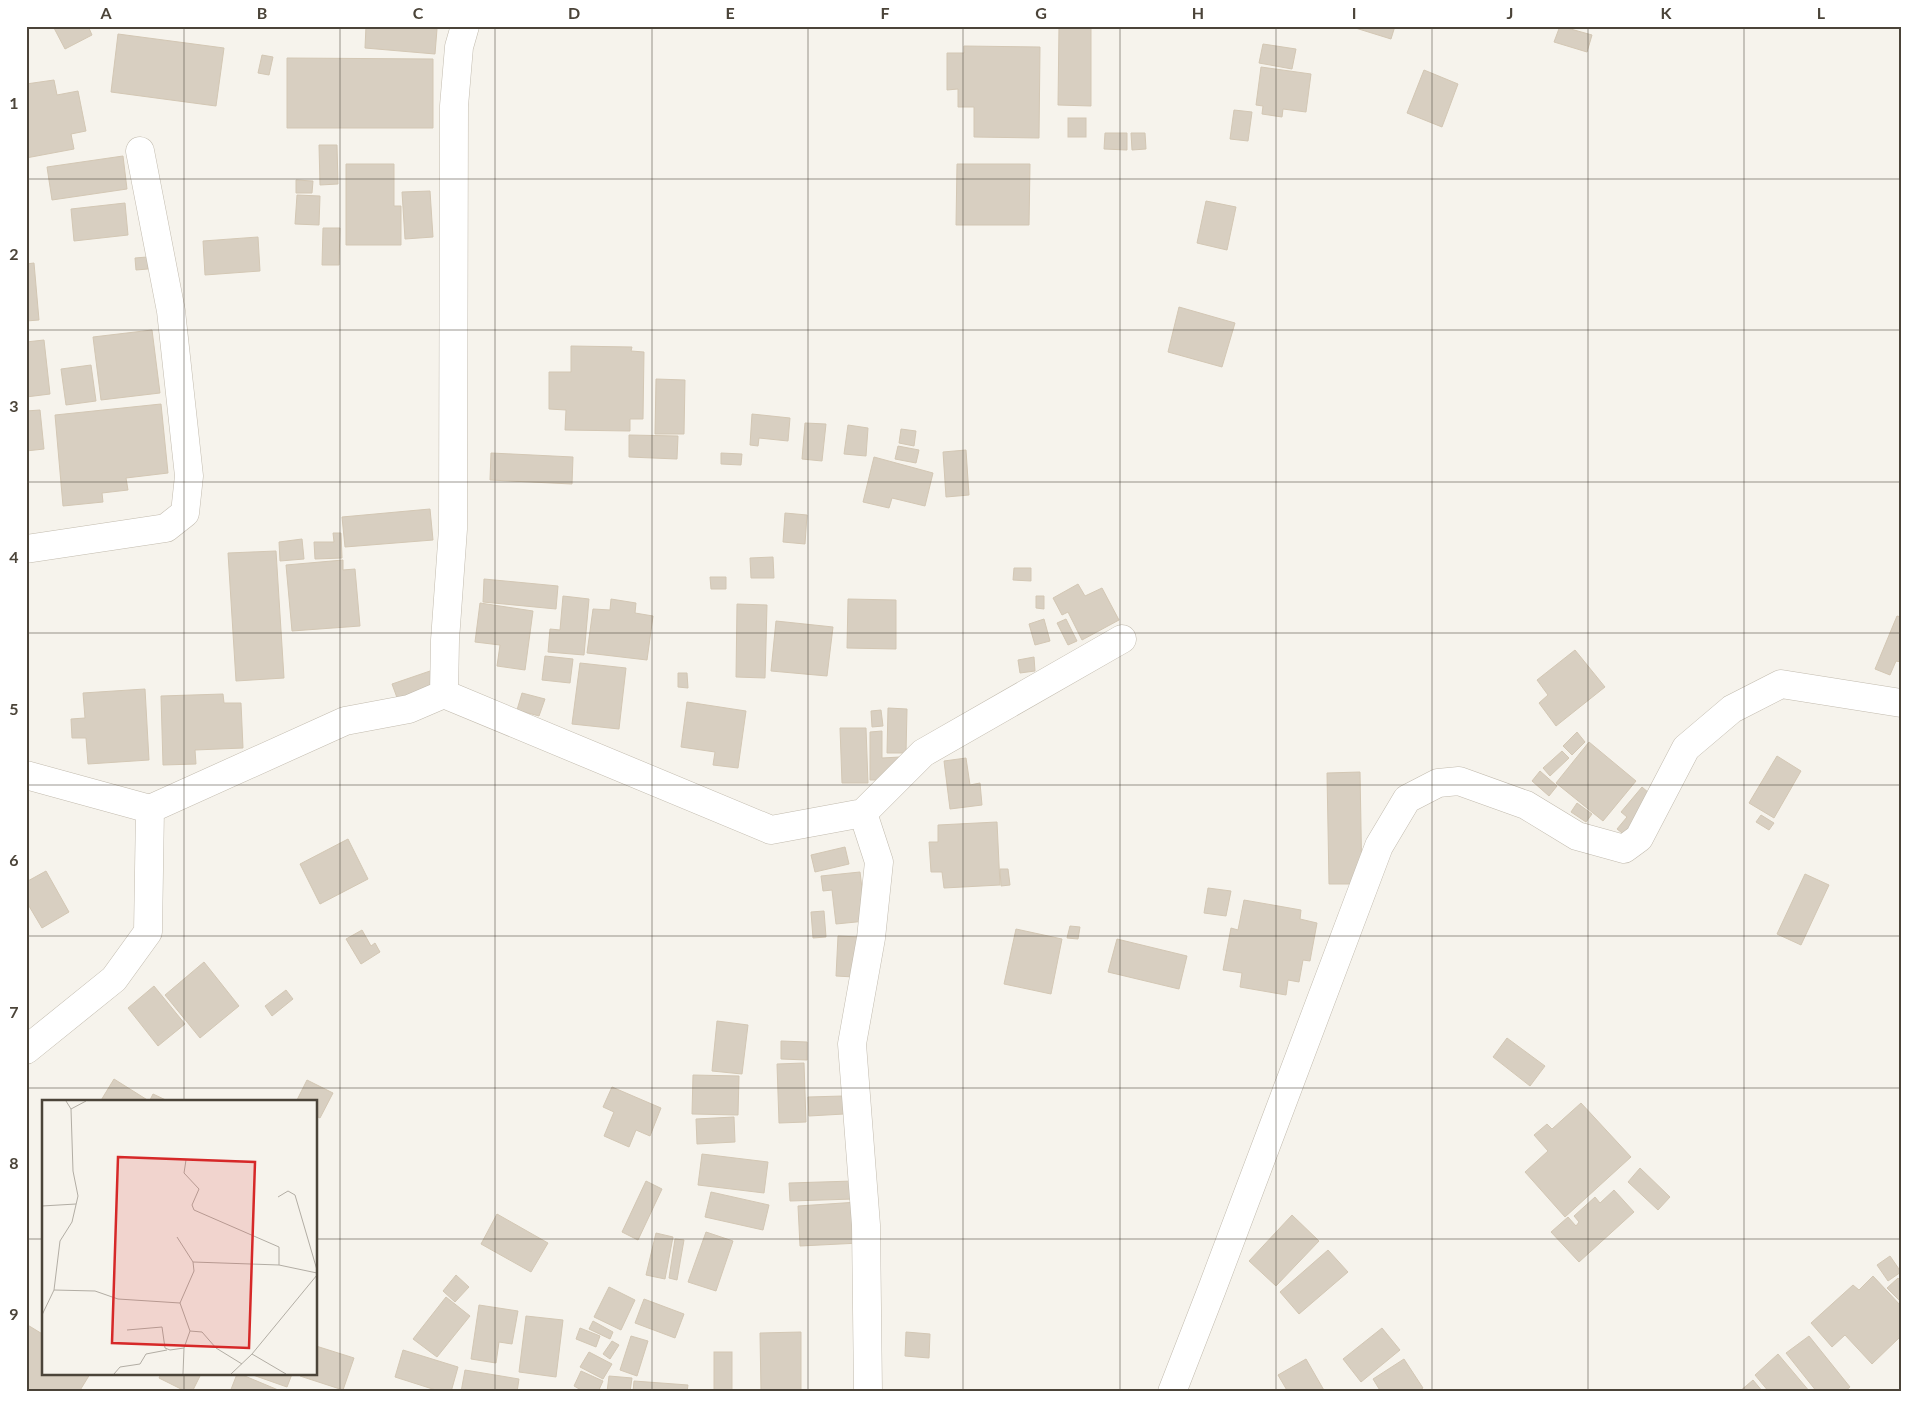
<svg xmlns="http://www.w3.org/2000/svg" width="1927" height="1418" font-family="Lato,sans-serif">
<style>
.building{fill:#d8cfc1;stroke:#d3c7b4}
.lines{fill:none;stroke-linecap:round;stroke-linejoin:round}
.street-casing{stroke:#c2bbae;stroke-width:29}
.street{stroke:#fff;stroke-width:28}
.grid{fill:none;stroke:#4b4439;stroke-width:1;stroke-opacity:0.55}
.inset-road{fill:none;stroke:#b2ada4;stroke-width:1}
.view{fill:#d62828;fill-opacity:0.15;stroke:#d62828;stroke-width:2.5}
.inset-edge{fill:none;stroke:#4b4439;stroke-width:2.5}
.neatline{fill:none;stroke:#4b4439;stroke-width:2}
.grid-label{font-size:16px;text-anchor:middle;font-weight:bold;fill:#4b4439}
</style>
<rect width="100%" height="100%" fill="#f6f3ec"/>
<g class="building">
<path d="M57,26H88L92,35L65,49L54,28Z"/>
<path d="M366,26H402L437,29L435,54L365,48Z"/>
<path d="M1059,26H1091V106L1058,105Z"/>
<path d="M1349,26H1395L1391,39Z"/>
<path d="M1560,26L1592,35L1587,52L1554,42Z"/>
<path d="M118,34L224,48L216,106L111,92Z"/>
<path d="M1263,44L1296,49L1292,69L1259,63Z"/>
<path d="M964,46L1040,47L1039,138L974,137V107H958V89L947,90V53H964Z"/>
<path d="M262,55L273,57L269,75L258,73Z"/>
<path d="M287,58L433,59V128H287Z"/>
<path d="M1261,67L1311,74L1306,112L1283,109L1282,117L1262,114L1263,106L1256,105Z"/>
<path d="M1424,70L1458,84L1442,127L1407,113Z"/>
<path d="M54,80L57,95L78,91L86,131L71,134L74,149L26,158V84Z"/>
<path d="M1234,110L1252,112L1248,141L1230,139Z"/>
<rect x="1068" y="118" width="18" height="19"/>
<path d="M1105,133H1127V150L1104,149Z"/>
<path d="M1131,133H1145L1146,149L1132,150Z"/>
<path d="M319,145H337L338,184L320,185Z"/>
<path d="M123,156L127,189L52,200L47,167Z"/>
<path d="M346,164H394V206H401V245H346Z"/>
<path d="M957,164H1030L1029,225H956Z"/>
<path d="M296,180L313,181L312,193H296Z"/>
<path d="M430,191L433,237L405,239L402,192Z"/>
<path d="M297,195L320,196L319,225L295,224Z"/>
<path d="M1206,201L1236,207L1227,250L1197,243Z"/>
<path d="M125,203L128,235L74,241L71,209Z"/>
<path d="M323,228H340L339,265H322Z"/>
<path d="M258,237L260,271L205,275L203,241Z"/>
<path d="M147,257L148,269L136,270L135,258Z"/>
<path d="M34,263L39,320L26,321V264Z"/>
<path d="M1179,307L1235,323L1222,367L1168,352Z"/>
<path d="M152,330L160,393L101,400L93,337Z"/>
<path d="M44,340L50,394L26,397V342Z"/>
<path d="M571,346L632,347L631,351L644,352L643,419H630V431L565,430L566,410L549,409V372H571Z"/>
<path d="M91,365L96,401L66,405L61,369Z"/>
<path d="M656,379L685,380L684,434H655Z"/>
<path d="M161,404L168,473L126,478L128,490L102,493L103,502L63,506L55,415Z"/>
<path d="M40,410L44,449L26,451V411Z"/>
<path d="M752,414L790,418L788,441L759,438L758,446L750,445Z"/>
<path d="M805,423L826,424L822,461L802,459Z"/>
<path d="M848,425L868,428L866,456L844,454Z"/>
<path d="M901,429L916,431L914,446L899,443Z"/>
<path d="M629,435L678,436L677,459L629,457Z"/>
<path d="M898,446L919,450L916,463L895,459Z"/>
<path d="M966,450L969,495L946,497L943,452Z"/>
<path d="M491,453L573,457L572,484L490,480Z"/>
<path d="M721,453L742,454L741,465L721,464Z"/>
<path d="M874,457L933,473L925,506L892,498L889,508L863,502Z"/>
<path d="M430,509L433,540L345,547L342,517Z"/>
<path d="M785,513L807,515L805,544L783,542Z"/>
<path d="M333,533H341L342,558L315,559L314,542H334Z"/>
<path d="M302,539L304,559L280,561L279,542Z"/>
<path d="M276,551L284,678L236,681L228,553Z"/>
<path d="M773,557L774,578H751L750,558Z"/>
<path d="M343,560V570L355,569L360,626L292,631L286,565Z"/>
<path d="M1014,568H1031V581L1013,580Z"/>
<path d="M710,577H726V589H711Z"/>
<path d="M484,579L558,586L556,609L483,602Z"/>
<path d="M1078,584L1085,596L1102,588L1119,620L1082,640L1068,612L1062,615L1053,598Z"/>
<path d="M563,596L589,599L584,655L548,652L550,629L560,630Z"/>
<path d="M1036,596H1044V609L1036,608Z"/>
<path d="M611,599L636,603L635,613L653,616L647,660L587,653L593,609L610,610Z"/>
<path d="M848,599L896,600V649L847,648Z"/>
<path d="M480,603L533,611L525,670L497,666L500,645L475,642Z"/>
<path d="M737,604L767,605L765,678L736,677Z"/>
<path d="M1897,616L1901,617V662L1896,661L1890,675L1875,669Z"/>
<path d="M1044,619L1050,641L1035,645L1029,624Z"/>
<path d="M1066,619L1077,641L1068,645L1057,623Z"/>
<path d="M776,621L833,627L827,676L771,671Z"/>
<path d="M1575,650L1605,687L1556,726L1539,703L1548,695L1537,680Z"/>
<path d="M545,656L573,659L570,683L542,680Z"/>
<path d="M1034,657L1035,671L1020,673L1018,660Z"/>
<path d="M580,663L626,668L619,729L572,724Z"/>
<path d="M433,670L439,689L399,703L392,684Z"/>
<path d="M678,673H687L688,688L678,687Z"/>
<path d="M145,689L149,760L88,764L86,738H72L71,719L85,718L83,693Z"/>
<path d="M522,693L545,699L539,716L517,710Z"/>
<path d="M223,694L224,703H241L243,748L195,750L196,764L163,765L161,696Z"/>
<path d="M687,702L746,711L738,768L713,765L715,752L681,747Z"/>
<path d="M888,708L907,709L906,753H887Z"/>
<path d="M881,710L883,726L872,727L871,711Z"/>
<path d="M840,728H866L868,783H842Z"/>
<path d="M882,731V758L900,757V772L883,773V780H870V732Z"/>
<path d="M1577,732L1585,742L1572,755L1563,746Z"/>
<path d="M1589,742L1636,781L1603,821L1556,783Z"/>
<path d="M1562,751L1569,758L1550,776L1543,768Z"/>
<path d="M1777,756L1801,771L1774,818L1749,803Z"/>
<path d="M966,758L970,785L980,783L982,805L950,809L944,761Z"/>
<path d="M1540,771L1557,786L1549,796L1532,781Z"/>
<path d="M1360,772L1362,884H1329L1327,773Z"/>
<path d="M1642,787L1657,800L1627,837L1617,829L1627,817L1621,812Z"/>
<path d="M1577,803L1592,814L1586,822L1571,812Z"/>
<path d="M1761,815L1774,823L1769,830L1756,822Z"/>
<path d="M997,822L1000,885L944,888L942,872H931L929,842H938V825Z"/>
<path d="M348,839L368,879L320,904L300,864Z"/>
<path d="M845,847L849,864L815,872L811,855Z"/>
<path d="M1000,869H1008L1010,885L1001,886Z"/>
<path d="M46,871L69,912L42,928L26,901V882Z"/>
<path d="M860,872L866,921L836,924L832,890L823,891L821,876Z"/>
<path d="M1805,874L1829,885L1801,945L1777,934Z"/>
<path d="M1208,888L1231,891L1226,916L1204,913Z"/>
<path d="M1244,900L1301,910L1300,919L1317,923L1310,961L1303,960L1299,982L1288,980L1286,995L1240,987L1242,973L1223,970L1231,928L1238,930Z"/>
<path d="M824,911L826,937L813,938L811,912Z"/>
<path d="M1070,926L1080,927L1078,939L1067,938Z"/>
<path d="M1016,929L1062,939L1051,994L1004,984Z"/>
<path d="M362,930L371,946L375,943L380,952L361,964L346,939Z"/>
<path d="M838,936L859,937L854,977L836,976Z"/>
<path d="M1117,939L1187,956L1179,989L1108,972Z"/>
<path d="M204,962L239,1006L200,1038L165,995Z"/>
<path d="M154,986L185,1024L158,1046L128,1008Z"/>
<path d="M286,990L293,999L272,1016L265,1006Z"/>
<path d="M717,1021L748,1025L742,1074L712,1071Z"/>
<path d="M1507,1038L1545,1066L1530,1086L1493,1057Z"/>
<path d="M781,1041L807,1042V1060L781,1059Z"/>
<path d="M804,1063L806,1122L779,1123L777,1064Z"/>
<path d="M693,1075L739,1076L738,1115L692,1114Z"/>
<path d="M114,1079L149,1101L100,1102Z"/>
<path d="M307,1080L333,1093L320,1118L316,1116V1102H296Z"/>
<path d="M612,1087L661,1108L650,1136L636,1130L629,1147L604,1136L614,1112L603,1107Z"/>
<path d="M153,1094L170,1102H149Z"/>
<path d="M843,1096L844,1114L809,1116L808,1097Z"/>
<path d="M1581,1103L1631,1157L1565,1217L1525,1172L1548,1151L1534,1135L1547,1124L1552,1129Z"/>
<path d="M734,1117L735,1142L697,1144L696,1119Z"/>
<path d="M702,1154L768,1162L764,1193L698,1185Z"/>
<path d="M1640,1168L1670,1197L1658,1210L1628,1182Z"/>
<path d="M646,1181L662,1189L638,1240L622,1232Z"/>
<path d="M853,1181L854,1199L790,1201L789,1183Z"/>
<path d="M1614,1190L1634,1212L1579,1262L1551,1232L1568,1217L1576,1226L1579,1222L1574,1216L1595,1197L1600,1203Z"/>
<path d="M711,1192L769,1205L763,1230L705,1217Z"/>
<path d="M858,1202L860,1243L800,1246L798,1206Z"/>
<path d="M497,1214L548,1243L531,1272L481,1244Z"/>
<path d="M1292,1215L1319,1241L1276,1286L1249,1261Z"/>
<path d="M706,1232L733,1241L716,1291L688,1282Z"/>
<path d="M656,1233L673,1237L665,1279L646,1275Z"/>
<path d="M675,1239L684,1240L677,1280L669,1278Z"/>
<path d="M1328,1250L1348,1272L1299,1314L1280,1292Z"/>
<path d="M1890,1256L1901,1272L1888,1281L1877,1265Z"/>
<path d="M456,1275L469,1287L455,1302L443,1291Z"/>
<path d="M1873,1276L1901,1306V1336L1872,1364L1845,1335L1832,1347L1811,1323L1853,1285L1859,1290Z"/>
<path d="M1898,1278L1901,1281V1302L1887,1288Z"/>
<path d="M609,1287L635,1300L621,1330L594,1317Z"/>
<path d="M446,1297L470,1316L437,1357L413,1339Z"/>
<path d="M644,1299L684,1314L675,1338L635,1323Z"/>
<path d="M479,1305L518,1311L512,1344L499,1342L496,1363L471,1359Z"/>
<path d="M526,1316L563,1320L556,1377L519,1372Z"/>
<path d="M593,1321L613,1332L610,1339L589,1329Z"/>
<path d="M26,1324L44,1335V1374H90L79,1392H26Z"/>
<path d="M580,1328L600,1336L596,1347L576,1339Z"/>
<path d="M1382,1328L1400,1350L1361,1382L1343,1359Z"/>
<path d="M801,1332V1391L761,1392L760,1333Z"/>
<path d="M906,1332L930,1334L929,1358L905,1356Z"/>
<path d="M631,1336L648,1341L637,1376L620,1370Z"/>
<path d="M1809,1336L1850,1387L1844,1392H1817L1786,1353Z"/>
<path d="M612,1341L619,1345L610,1359L603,1354Z"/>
<path d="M316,1346L354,1358L343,1390L300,1376L301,1374H316Z"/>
<path d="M403,1350L458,1367L451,1392H442L395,1377Z"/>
<path d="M589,1352L612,1364L603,1379L580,1367Z"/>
<rect x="714" y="1352" width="18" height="40"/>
<path d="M1778,1354L1810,1392H1769L1755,1375Z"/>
<path d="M1306,1359L1325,1392H1288L1278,1375Z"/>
<path d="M1404,1359L1423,1388L1417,1392H1381L1373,1379Z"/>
<path d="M465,1370L519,1379L517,1392H461Z"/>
<path d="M581,1371L603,1381L598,1392H580L581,1390L574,1386Z"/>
<path d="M161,1374H201L192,1392H187L159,1378Z"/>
<path d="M237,1374H240L283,1392H230Z"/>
<path d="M250,1374H292L287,1387Z"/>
<path d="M609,1376L632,1378L630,1392H607Z"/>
<path d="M1753,1380L1763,1392H1739Z"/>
<path d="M634,1381L688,1385L687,1392H633Z"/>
</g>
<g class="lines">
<defs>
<g id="street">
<path d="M26,549L166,528L185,513L189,476L171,311L140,151"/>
<path d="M444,694L771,830L863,813L923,753L1122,639"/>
<path d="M26,775L150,809"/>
<path d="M863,813L879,862L871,938L852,1044L866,1225L868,1392"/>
<path d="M26,1050L114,979L148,932L150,809L345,721L409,709L444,694L445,640L453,529L454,106L459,47L465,26"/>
<path d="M1172,1392L1212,1289L1379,846L1407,799L1438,783L1459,781L1526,805L1577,836L1624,849L1639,838L1686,748L1732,709L1781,684L1901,703"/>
</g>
</defs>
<use href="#street" class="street-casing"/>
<use href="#street" class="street"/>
</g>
<path class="grid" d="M184,26V1102M340,26V1392M495,26V1392M652,26V1392M808,26V1392M963,26V1392M1120,26V1392M1276,26V1392M1432,26V1392M1588,26V1392M1744,26V1392M26,179H1901M26,330H1901M26,482H1901M26,633H1901M26,785H1901M26,936H1901M26,1088H1901M26,1239H44M316,1239H1901M184,1374V1392"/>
<g transform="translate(42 1100)">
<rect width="275" height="275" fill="#f6f3ec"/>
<path class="inset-road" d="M24,1L29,9L44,1M144,60L142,73L157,89L150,105L152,110L237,147V165M236,97L246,91L253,95L275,170M0,106L34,104M135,137L151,162L152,171L138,203M151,162L237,165L275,173M12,190L53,191L76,199L138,203L148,231L160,232L174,248L200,264M0,215L12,190L18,141L30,122L36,96L31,71L29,9M85,230L120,227L123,248L128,250L142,248L148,231M210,254L244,274M72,274L78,267L98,264L104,254L125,250M141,274L142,248M189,274L210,254L275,175"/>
<path class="view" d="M76,57L213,62L207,248L70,243Z"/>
<rect width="275" height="275" class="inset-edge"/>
</g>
<rect width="1927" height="1418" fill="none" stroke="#ffffff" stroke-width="55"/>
<rect x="28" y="28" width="1872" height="1362" class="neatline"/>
<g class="grid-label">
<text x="106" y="19">A</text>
<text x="262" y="19">B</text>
<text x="418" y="19">C</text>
<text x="574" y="19">D</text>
<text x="730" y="19">E</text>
<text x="885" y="19">F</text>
<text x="1041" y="19">G</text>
<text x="1198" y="19">H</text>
<text x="1354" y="19">I</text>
<text x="1510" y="19">J</text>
<text x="1666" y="19">K</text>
<text x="1821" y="19">L</text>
<text x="14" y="109">1</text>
<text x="14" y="260">2</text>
<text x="14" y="412">3</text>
<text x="14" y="563">4</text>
<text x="14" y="715">5</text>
<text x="14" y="866">6</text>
<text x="14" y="1018">7</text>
<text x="14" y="1169">8</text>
<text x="14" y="1320">9</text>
</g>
</svg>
